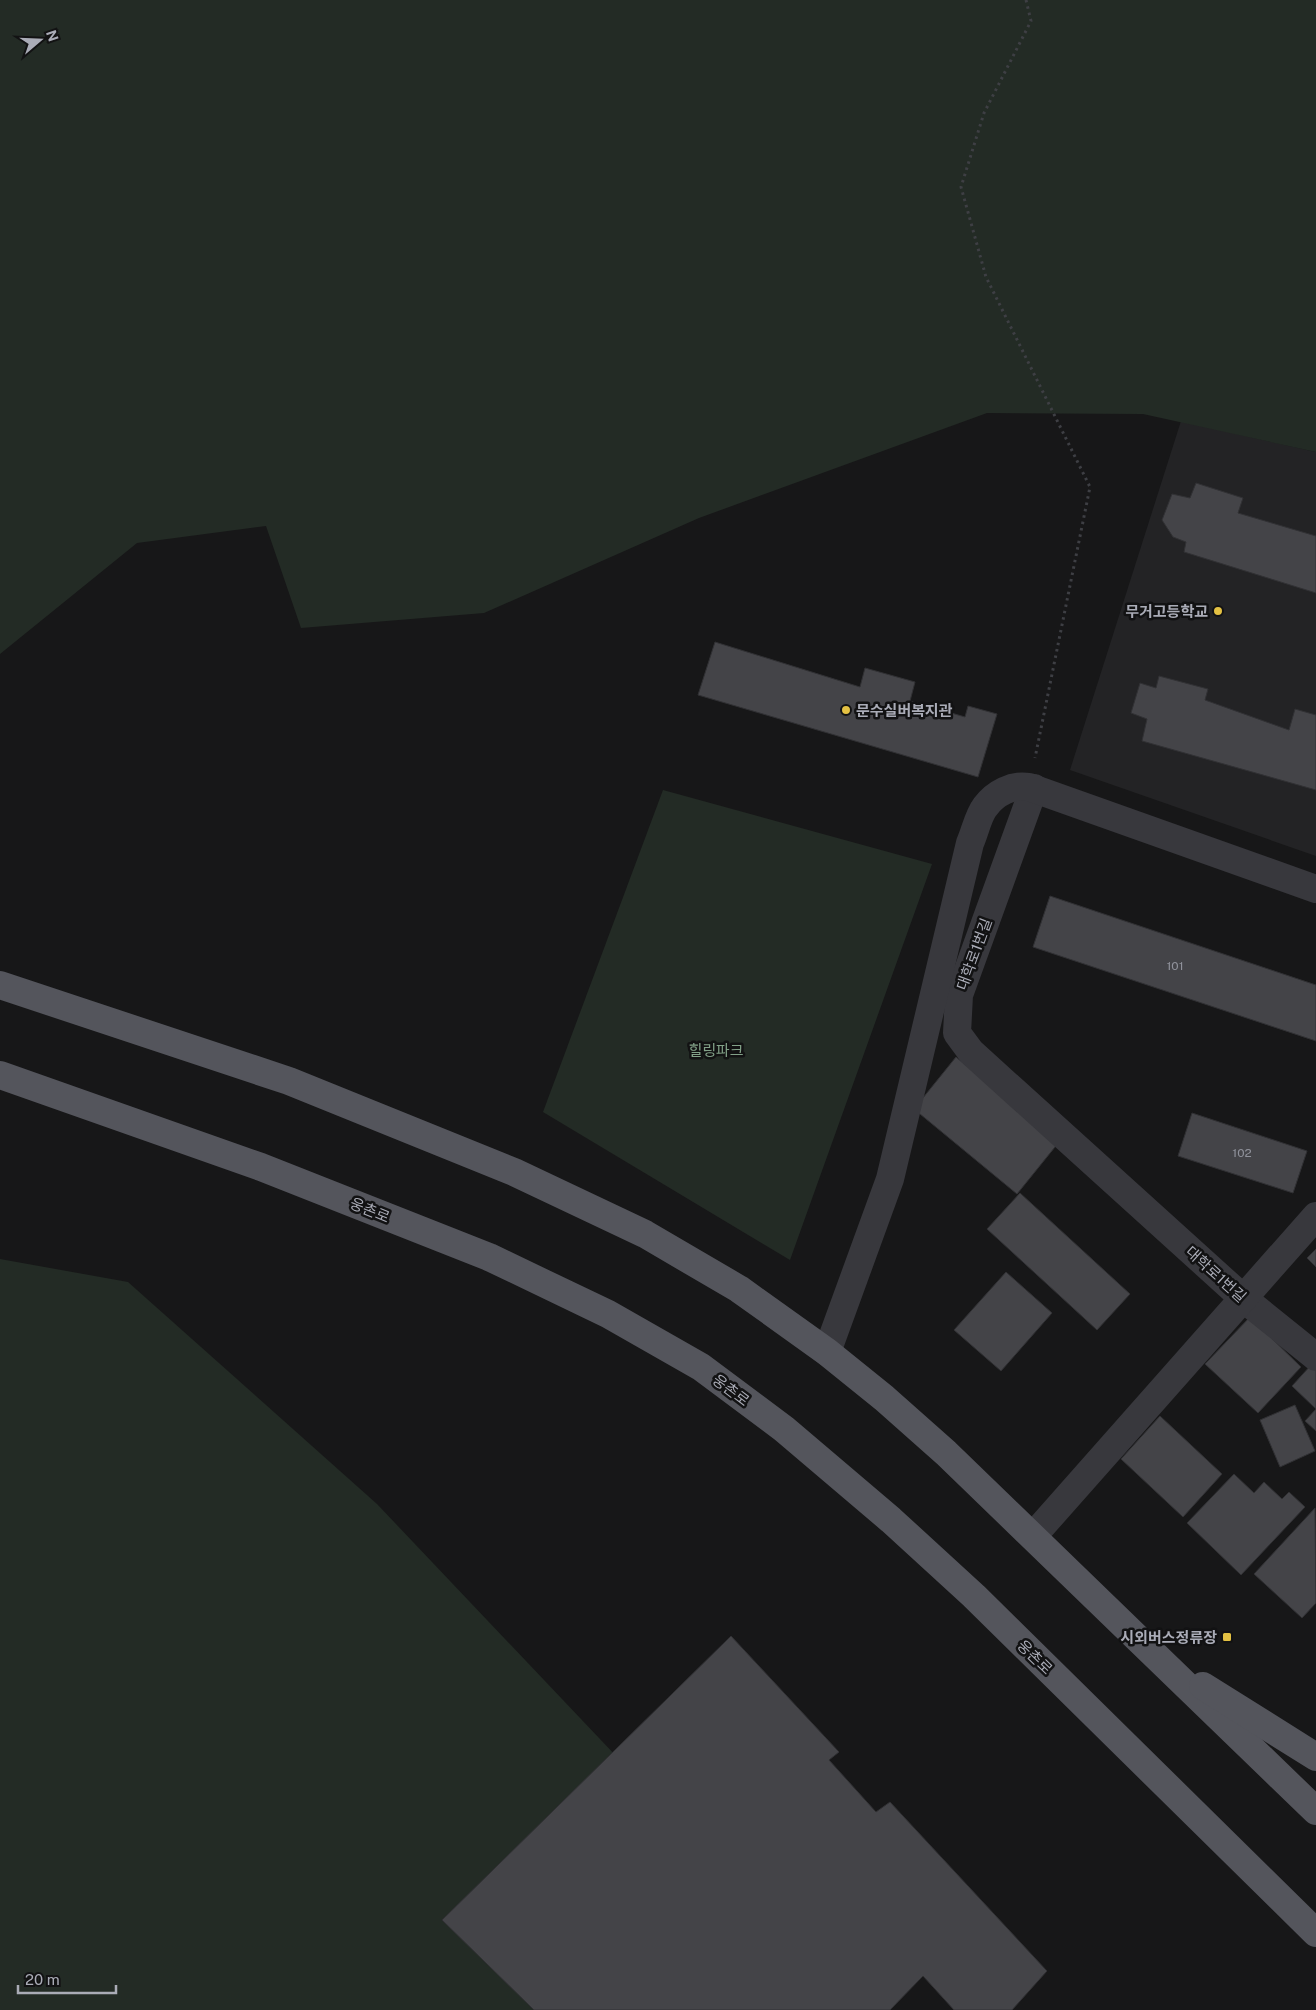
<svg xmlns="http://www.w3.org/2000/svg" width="1316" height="2010" font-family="'Public Sans','Noto Sans KR',sans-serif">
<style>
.built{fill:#232325}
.green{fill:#232b25}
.building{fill:#444448;stroke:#313134}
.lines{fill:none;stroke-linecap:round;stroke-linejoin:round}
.path{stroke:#3e3f44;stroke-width:3;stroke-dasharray:2.5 4;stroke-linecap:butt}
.minor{stroke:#38383d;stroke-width:28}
.primary{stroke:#54555c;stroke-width:28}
.poi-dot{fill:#e4c143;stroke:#121213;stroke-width:2}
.labels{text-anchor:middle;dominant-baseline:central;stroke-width:5;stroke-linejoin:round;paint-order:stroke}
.number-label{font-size:12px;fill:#90929b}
.poi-label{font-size:15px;font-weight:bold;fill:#aaacb7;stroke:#121213;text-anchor:end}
.street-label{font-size:15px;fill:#aaacb7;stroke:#121213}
.park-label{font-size:15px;fill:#82a188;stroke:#121213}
</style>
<rect width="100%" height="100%" fill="#171718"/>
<path class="built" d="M1181,421L1316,452V856L1070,770Z"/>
<g class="green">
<path d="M0,0H1316V452L1143,414L987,413L699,518L484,613L301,628L266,526L137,543L0,654Z"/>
<path d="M663,790L932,864L790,1260L543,1112Z"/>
<path d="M0,1259L128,1282L377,1504L691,1835L718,2010H0Z"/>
</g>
<g class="building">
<path d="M1196,483L1243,498L1238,513L1316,536V593L1184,552L1186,542L1173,537L1162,520L1172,494L1190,498Z"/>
<path d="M715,642L860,687L865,668L915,682L910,701L965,717L968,706L997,714L978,777L698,695Z"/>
<path d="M1159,676L1208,689L1205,700L1289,730L1295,709L1316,715V790L1142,741L1147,719L1131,713L1140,683L1156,688Z"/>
<path d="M1050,896L1316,985V1041L1033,947Z"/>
<path d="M956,1057L1059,1142L1017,1194L914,1109Z"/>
<path d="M1192,1113L1307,1151L1293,1193L1178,1156Z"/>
<path d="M1020,1193L1130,1294L1097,1330L987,1229Z"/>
<path d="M1316,1249V1267L1307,1258Z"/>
<path d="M1006,1272L1052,1313L1001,1371L954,1330Z"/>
<path d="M1250,1317L1301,1367L1258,1413L1205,1364Z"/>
<path d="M1312,1364L1316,1368V1409L1292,1386Z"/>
<path d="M1295,1405L1315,1451L1280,1467L1260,1420Z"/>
<path d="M1316,1409V1431L1305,1421Z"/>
<path d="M1160,1416L1222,1474L1183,1517L1121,1459Z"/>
<path d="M1234,1474L1254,1493L1264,1482L1282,1499L1289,1492L1305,1507L1241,1575L1187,1523Z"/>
<path d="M1315,1508L1316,1603L1302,1618L1254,1574Z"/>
<path d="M731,1636L839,1752L829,1760L876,1812L890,1802L1047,1971L1012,2010H954L923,1976L890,2010H534L442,1920Z"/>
</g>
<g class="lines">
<path class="path" d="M1026,0L1031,21L984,113L961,187L986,277L1090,487L1035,758"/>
<g class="minor">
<path d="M1034,788L959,995L957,1033L971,1052L1244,1299L1316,1357"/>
<path d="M827,1352L890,1179L970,843C975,832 978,816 985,807C995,793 1013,784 1029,787L1316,889"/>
<path d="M1033,1536L1316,1216"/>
</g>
<g class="primary">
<path d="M0,985L289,1081L514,1172L645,1234L739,1289L827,1352L884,1398L946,1453L1316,1811"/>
<path d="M0,1075L261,1167L489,1257L608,1314L701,1367L784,1429L891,1520L974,1596L1316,1933"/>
<path d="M1203,1686L1316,1757"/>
</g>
</g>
<g class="poi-dot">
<circle cx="1218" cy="611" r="5"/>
<circle cx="846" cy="710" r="5"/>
<rect x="1222" y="1632" width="10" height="10" rx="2.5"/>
</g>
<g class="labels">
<g class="number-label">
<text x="1175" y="966">101</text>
<text x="1242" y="1153">102</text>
</g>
<g class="poi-label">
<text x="1208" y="611">무거고등학교</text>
<text x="856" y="710" text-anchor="start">문수실버복지관</text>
<text x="1217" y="1637">시외버스정류장</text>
</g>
<g class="street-label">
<text transform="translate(974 954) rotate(-70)">대학로1번길</text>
<text transform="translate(370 1210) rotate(22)">웅촌로</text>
<text transform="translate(1216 1274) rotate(42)">대학로1번길</text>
<text transform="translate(731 1390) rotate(37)">웅촌로</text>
<text transform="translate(1035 1657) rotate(44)">웅촌로</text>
</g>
<g class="park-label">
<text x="716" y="1050">힐링파크</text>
</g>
</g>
<g transform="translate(40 40) rotate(71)" stroke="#121213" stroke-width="4" paint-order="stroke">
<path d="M0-4L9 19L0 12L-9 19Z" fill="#aaacb7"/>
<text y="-8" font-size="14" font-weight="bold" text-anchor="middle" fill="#aaacb7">N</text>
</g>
<path d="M18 1985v8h98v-8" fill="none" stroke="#aaacb7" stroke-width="2.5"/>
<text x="25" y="1985" font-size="15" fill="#aaacb7" stroke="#121213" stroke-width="4" paint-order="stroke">20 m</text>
</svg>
